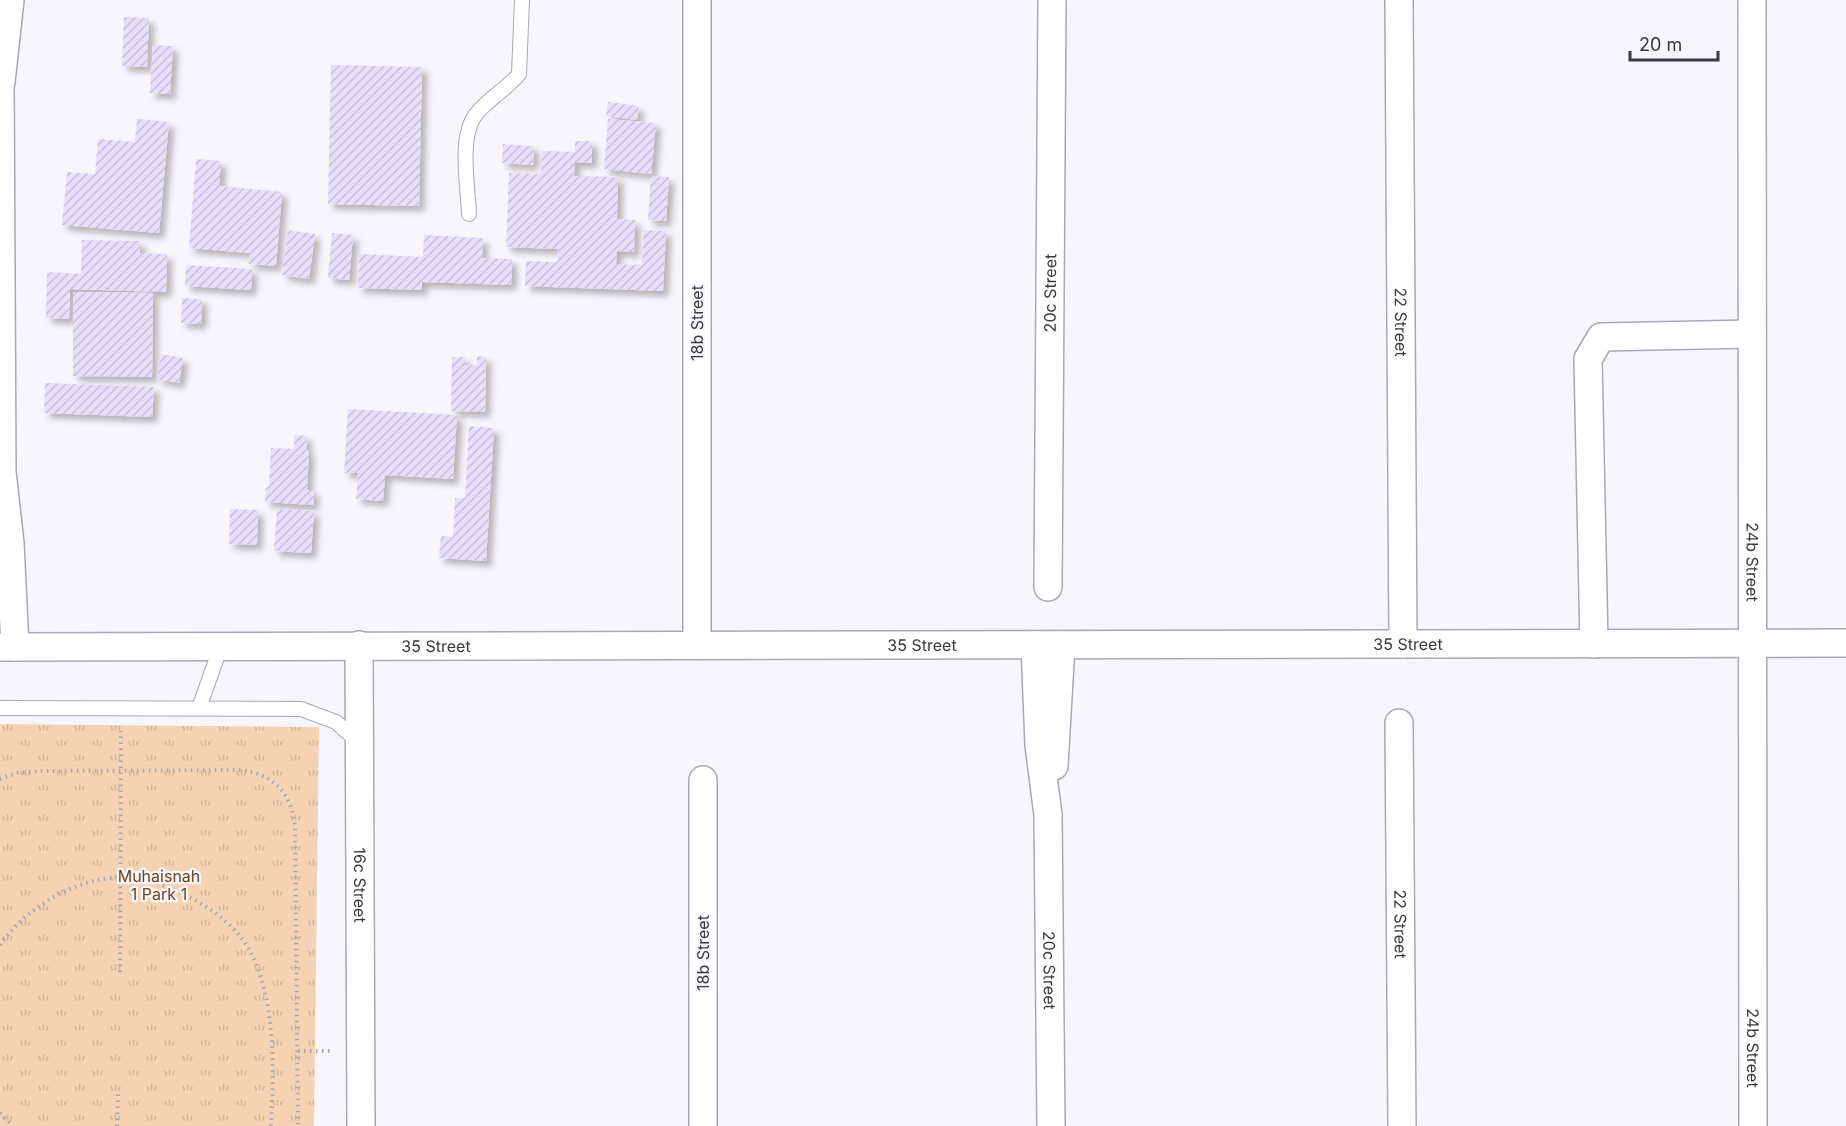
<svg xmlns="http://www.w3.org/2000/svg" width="1846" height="1126" font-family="Inter,sans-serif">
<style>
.park{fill:url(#park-tufts)}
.building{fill:url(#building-hatch);filter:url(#shadow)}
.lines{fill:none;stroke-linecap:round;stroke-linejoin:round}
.lane-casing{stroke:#aba7b6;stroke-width:16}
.street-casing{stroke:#aba7b6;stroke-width:30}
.path{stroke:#a7a6ac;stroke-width:4;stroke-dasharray:1.5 4.5;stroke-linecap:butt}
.lane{stroke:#fff;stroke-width:14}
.street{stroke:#fff;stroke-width:27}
.labels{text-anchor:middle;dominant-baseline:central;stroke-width:4.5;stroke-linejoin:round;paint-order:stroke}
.street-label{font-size:16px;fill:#39383e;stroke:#f8f6fd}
.park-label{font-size:16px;fill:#6b4319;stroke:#f8f6fd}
</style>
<defs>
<pattern id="park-tufts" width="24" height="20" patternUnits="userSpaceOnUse" patternTransform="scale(1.5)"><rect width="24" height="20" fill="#f5d2b2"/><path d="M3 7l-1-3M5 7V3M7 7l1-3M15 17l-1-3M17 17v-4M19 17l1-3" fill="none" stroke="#d3b59a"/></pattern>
<pattern id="building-hatch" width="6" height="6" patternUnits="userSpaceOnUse" patternTransform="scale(1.5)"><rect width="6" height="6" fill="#e7defc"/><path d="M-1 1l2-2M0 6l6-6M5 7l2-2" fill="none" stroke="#c7bfd9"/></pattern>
<filter id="shadow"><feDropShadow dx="5.5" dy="5.5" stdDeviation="3" flood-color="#0004"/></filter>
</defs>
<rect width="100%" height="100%" fill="#f8f6fd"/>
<path class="park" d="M0,724L319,727L314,1126H0Z"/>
<g class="building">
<path d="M124,17L149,18L147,67L122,66Z"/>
<path d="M153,45L173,46L170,94L150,93Z"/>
<path d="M331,65L422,67L419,206L328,204Z"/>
<path d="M608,102L639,106L637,120L606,116Z"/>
<path d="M137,119L169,122L159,233L62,225L67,172L95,174L98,139L135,142Z"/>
<path d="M608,119L656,123L651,174L604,169Z"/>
<path d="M575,141H592V163L575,162L574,176L618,177L617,219L635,220L634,252L617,251L616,264L642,265L643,230L666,231L663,291L525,286L526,261L557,262L558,249L506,247L509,173L541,174L542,151L575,152Z"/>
<path d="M503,144L534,146L533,165L502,163Z"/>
<path d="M196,159L221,161L219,186L282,192L276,266L249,264L250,253L189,248Z"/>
<path d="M651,176L669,177L666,221L648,220Z"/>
<path d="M288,230L315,234L309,279L282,275Z"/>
<path d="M332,233L353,235L349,280L328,278Z"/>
<path d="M424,235L483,238L482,258L512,259L511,285L422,282V290L358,288L359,254L423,257Z"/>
<path d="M82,240L140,241V253L167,254L166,292L70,289L69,319L46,318L47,272L81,274Z"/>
<path d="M186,265L252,269L251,290L185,286Z"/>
<path d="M73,292L153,293L152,377L73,376Z"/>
<path d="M182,298L202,299L201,324L181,323Z"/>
<path d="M161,354L183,358L179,383L157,379Z"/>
<path d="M477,356L486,357L485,412L451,411L452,357H465V365H477Z"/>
<path d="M45,383L154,387L152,417L44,413Z"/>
<path d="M348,409L457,415L453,479L385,475L383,501L356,499L358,473H344Z"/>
<path d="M469,426L494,428L486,561L439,558L441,536L453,537L455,498H465Z"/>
<path d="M294,435L307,436L306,450L309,451L307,490H314L313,505L265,502L266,487H269L271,448L294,449Z"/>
<path d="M230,509L258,510L257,545L229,544Z"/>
<path d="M277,509L314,511L311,553L274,551Z"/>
</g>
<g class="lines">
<defs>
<g id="lane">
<path d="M469,214C468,185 458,135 477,113C489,98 507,89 519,74L522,0"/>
<path d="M0,708L301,709L336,722L357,741"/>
<path d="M199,708L221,646"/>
</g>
<g id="street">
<path id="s1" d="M1399,0L1403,644"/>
<path id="s2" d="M1752,0L1753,1126"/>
<path d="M0,76L2,472L10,543L15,647"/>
<path d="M1,82L10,0"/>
<path id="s3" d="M1048,587L1052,0"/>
<path d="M1594,644L1588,359L1601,337L1752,334"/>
<path id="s4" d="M359,645L361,1126"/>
<path d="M697,645V0"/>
<path id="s5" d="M1035,645L1039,745L1048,815L1051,1126"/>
<path id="s6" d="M0,647L1846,643"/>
<path id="s7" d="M1399,723L1402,1126"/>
<path d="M1054,766L1061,645"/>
<path d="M703,780V1126"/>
</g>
</defs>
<use href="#lane" class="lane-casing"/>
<use href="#street" class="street-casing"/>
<g class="path">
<path d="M0,779L17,773L39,771L241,770C274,774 292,794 295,827L298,1126"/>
<path d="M0,945C29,904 83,873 133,878C153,880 172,888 189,897C213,909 237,927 250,951C276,1001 274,1070 271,1126"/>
<path d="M120,972L121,731"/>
<path d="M298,1051H334"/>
<path d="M0,1113L13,1126"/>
<path d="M117,1126L118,1092"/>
</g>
<use href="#lane" class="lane"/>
<use href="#street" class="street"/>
</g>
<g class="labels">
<g class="street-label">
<text stroke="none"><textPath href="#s3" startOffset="294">20c Street</textPath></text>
<text stroke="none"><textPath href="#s1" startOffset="322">22 Street</textPath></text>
<text transform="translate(697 323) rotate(-90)">18b Street</text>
<text stroke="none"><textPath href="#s2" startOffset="562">24b Street</textPath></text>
<text stroke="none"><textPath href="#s6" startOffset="1408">35 Street</textPath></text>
<text stroke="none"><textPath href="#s6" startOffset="436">35 Street</textPath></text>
<text stroke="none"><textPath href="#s6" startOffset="922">35 Street</textPath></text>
<text stroke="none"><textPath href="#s4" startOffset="240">16c Street</textPath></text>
<text stroke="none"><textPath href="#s7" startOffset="201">22 Street</textPath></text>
<text transform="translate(703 953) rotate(-90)">18b Street</text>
<text stroke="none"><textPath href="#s5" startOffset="326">20c Street</textPath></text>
<text stroke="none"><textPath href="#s2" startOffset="1048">24b Street</textPath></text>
</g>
<g class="park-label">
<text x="159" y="876">Muhaisnah<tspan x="159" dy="18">1 Park 1</tspan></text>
</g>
</g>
<path d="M1630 51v9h88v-9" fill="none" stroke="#39383e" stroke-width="3"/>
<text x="1639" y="51" font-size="18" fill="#39383e" stroke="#f8f6fd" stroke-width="4.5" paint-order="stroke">20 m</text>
</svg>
